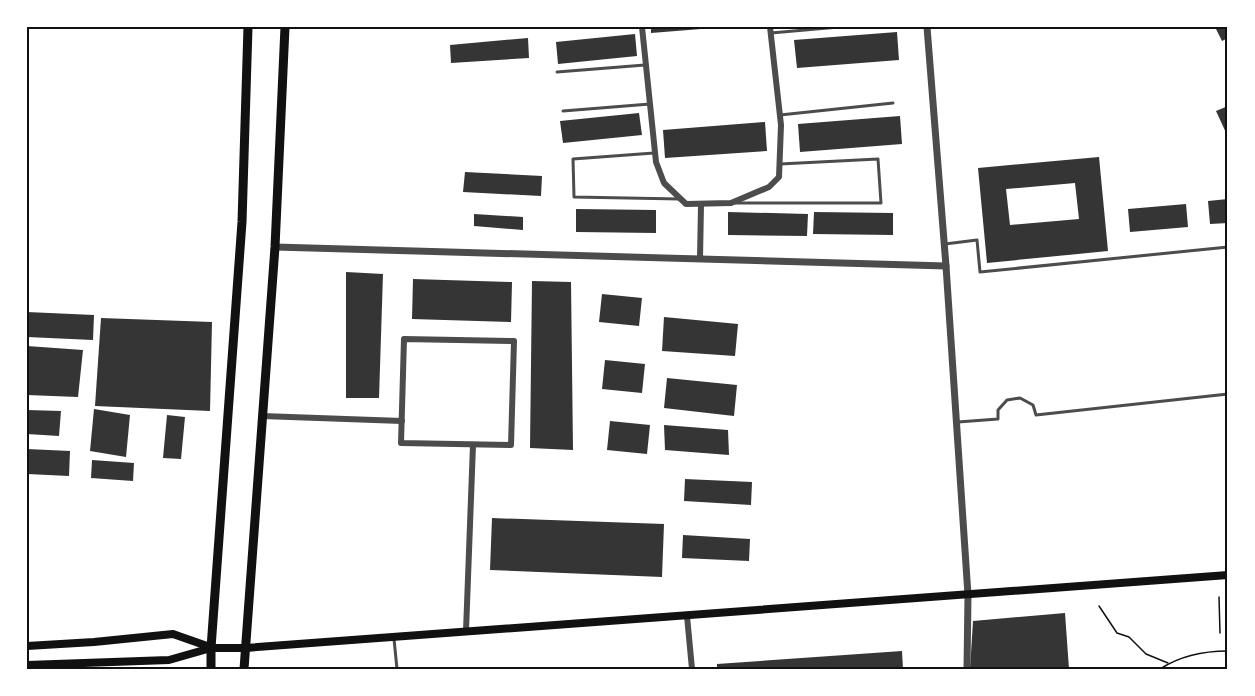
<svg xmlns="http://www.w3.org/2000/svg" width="1255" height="696" font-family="Spectral,serif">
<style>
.building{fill:#353535;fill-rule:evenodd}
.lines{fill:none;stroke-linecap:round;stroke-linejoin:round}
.path{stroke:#111;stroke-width:1.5}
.service{stroke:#4c4c4c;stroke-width:3}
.minor{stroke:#4c4c4c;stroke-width:6}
.tertiary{stroke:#4c4c4c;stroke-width:7}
.secondary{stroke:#111;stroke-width:8}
.primary{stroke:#111;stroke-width:9}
.neatline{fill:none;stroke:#111;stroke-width:2}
</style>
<rect width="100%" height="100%" fill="#fff"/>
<g class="building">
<path d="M651,27H701V29L651,33Z"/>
<path d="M1215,27H1228V38L1222,41Z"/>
<path d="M897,32L899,60L797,68L794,40Z"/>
<path d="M635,34L637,56L558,64L556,42Z"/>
<path d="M528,38L529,58L451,63L450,45Z"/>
<path d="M1228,106V137L1216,111Z"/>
<path d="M639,113L642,135L563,143L560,121Z"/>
<path d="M900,116L902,144L800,152L798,124Z"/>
<path d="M765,122L767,151L665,158L663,130Z"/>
<path d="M1099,157L1108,251L987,263L978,168ZM1075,183L1079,219L1010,225L1006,189Z"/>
<path d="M465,172L542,176L541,196L463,192Z"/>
<path d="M1228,199V223L1210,224L1208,201Z"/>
<path d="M1186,204L1188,227L1130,232L1128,209Z"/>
<path d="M576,209L656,210V233L576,232Z"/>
<path d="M728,212L808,214L807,236L728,235Z"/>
<path d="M814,212L893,213V235L813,234Z"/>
<path d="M474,214L523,217V230L474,226Z"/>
<path d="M346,272L383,274L379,398H346Z"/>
<path d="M413,279L512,282L511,322L412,319Z"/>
<path d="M532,281L571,282L573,450L530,448Z"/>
<path d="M602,294L642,298L639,326L599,322Z"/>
<path d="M27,312L94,315L93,340L27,337Z"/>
<path d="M664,317L738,324L735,356L662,351Z"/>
<path d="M101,318L212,322L210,411L95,406Z"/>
<path d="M27,346L83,350L78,397L27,395Z"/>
<path d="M605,360L645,364L642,393L602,389Z"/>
<path d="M667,378L737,385L734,416L664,408Z"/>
<path d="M94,409L130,415L126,457L90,451Z"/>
<path d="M27,410L61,411L59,436L27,434Z"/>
<path d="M167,415L185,417L181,459L163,458Z"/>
<path d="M610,421L650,425L647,454L607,450Z"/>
<path d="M664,425L728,430L729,455L665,450Z"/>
<path d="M27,449L70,451L69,476L27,474Z"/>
<path d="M92,460L134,463L133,481L91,478Z"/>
<path d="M685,479L752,482L751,505L684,501Z"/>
<path d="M492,518L664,524L662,577L490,570Z"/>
<path d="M683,535L750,539L749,561L682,558Z"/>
<path d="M1065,613L1069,669H970L973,621Z"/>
<path d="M902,651L903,669H717V664Z"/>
</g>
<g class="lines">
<g class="path">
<path d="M1219,597L1220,633"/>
<path d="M1099,606L1117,633L1129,637L1146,654L1168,663"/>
<path d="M1160,669C1180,656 1204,651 1228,651"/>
</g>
<g class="service">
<path d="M771,33L839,27"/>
<path d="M557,72L645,65"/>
<path d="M563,111L650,104"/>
<path d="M780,115L893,103"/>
<path d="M654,153L573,159L574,197L680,199"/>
<path d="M735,203H881L878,159L780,164"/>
<path d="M945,244L977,240L980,272L1228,247"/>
<path d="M958,422L998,419V410L1007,400L1020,398L1033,405L1036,415L1228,394"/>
<path d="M394,639L397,669"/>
</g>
<g class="minor">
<path d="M642,27L656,162L664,183L686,204L731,203L769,187L779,177L781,125L770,27"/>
<path d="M700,259L701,205"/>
<path d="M404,339L514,341L511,445L401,443Z"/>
<path d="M262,416L402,421"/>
<path d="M687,616L692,669"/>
<path d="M466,631L473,445"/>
</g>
<g class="tertiary">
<path d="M927,27L946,266L968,595L967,669"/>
<path d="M275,247L946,266"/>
</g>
<g class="secondary">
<path d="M27,646L94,642L173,634L210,647"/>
<path d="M27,665L169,660L211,648H245L1228,575"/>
</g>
<g class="primary">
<path d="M211,669V648L242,222L248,27"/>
<path d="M244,669L275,247L285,27"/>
</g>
</g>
<rect width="1255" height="696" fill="none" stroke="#ffffff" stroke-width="57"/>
<rect x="28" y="28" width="1198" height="640" class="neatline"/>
</svg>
